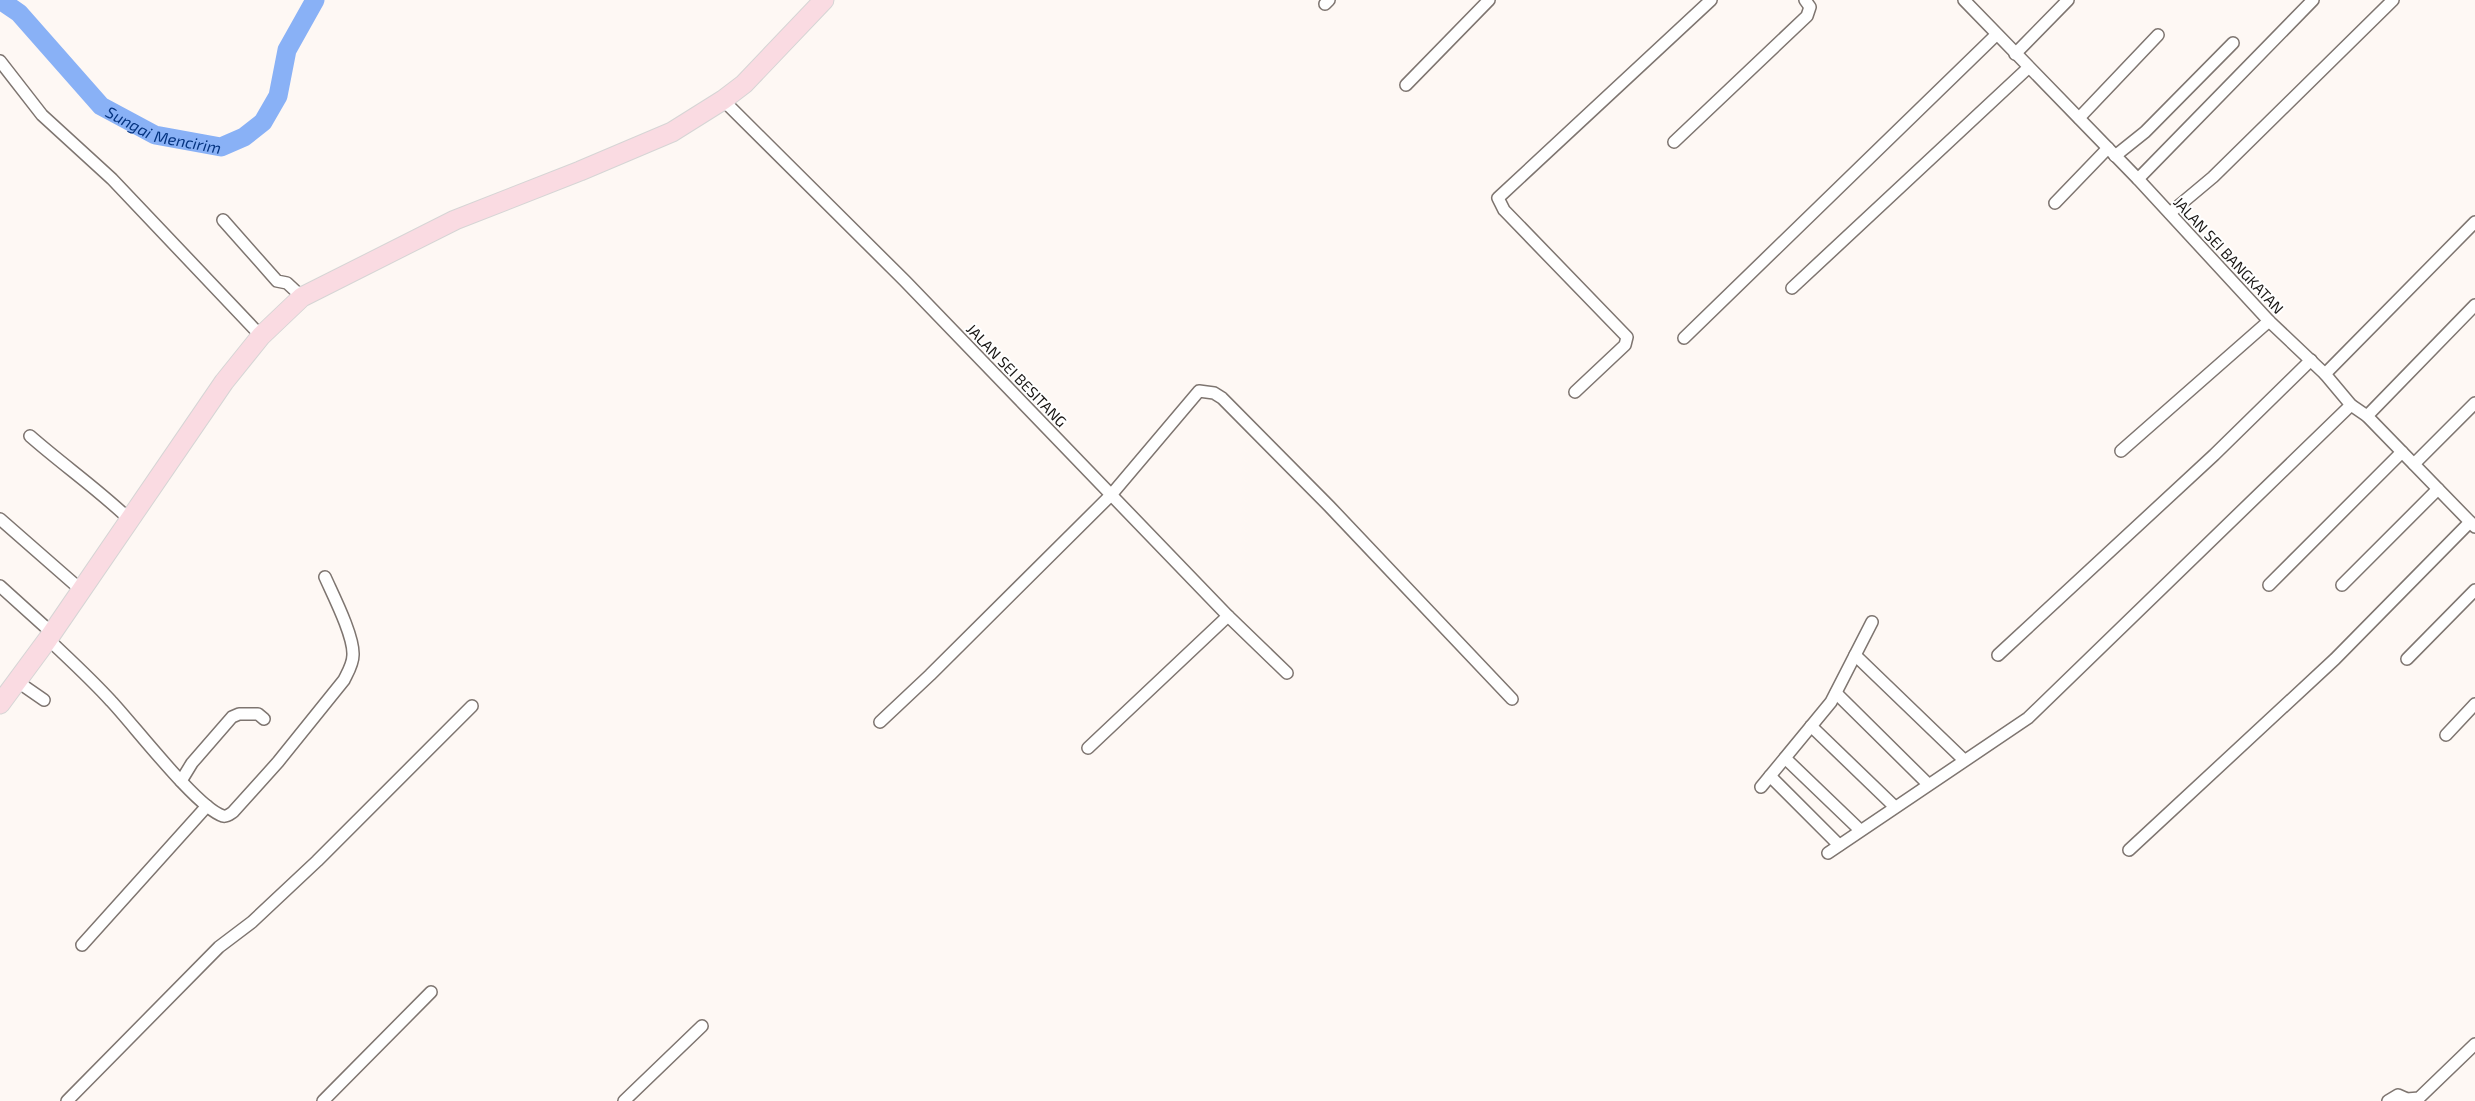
<svg xmlns="http://www.w3.org/2000/svg" width="2475" height="1101" font-family="'Exo 2',sans-serif">
<style>
.lines{fill:none;stroke-linecap:round;stroke-linejoin:round}
.river{stroke:#89b1f6;stroke-width:19}
.minor-casing{stroke:#7e7570;stroke-width:14}
.primary-casing{stroke:#d6d5d5;stroke-width:21}
.minor{stroke:#fff;stroke-width:11}
.primary{stroke:#fadbe2;stroke-width:19}
.labels{text-anchor:middle;dominant-baseline:central;stroke-width:4;stroke-linejoin:round;paint-order:stroke}
.street-label{font-size:15px;fill:#191614;stroke:#fff}
.water-label{font-size:16px;font-style:italic;fill:#053481;stroke:#fff}
</style>
<rect width="100%" height="100%" fill="#fef8f4"/>
<g class="lines">
<path class="river" id="s1" d="M0,0L19,13L101,106L155,135L221,147L244,137L263,122L278,96L287,50L315,0"/>
<defs>
<g id="minor">
<path d="M1964,0L2138,179L2269,321L2325,374L2351,405L2367,416L2475,527"/>
<path d="M1325,4L1329,0"/>
<path d="M2015,54L2068,0"/>
<path d="M0,61L42,115L112,179L261,336"/>
<path d="M1406,85L1489,0"/>
<path d="M723,100L905,281L1228,616L1287,673"/>
<path d="M2079,118L2158,35"/>
<path d="M1674,142L1807,16L1810,7L1805,0"/>
<path d="M2115,156L2145,132L2233,43"/>
<path d="M2138,179L2313,0"/>
<path d="M2055,203L2108,148"/>
<path d="M2170,213L2213,177L2393,0"/>
<path d="M223,220L277,281L287,283L302,297"/>
<path d="M1792,288L2028,68"/>
<path d="M1684,338L1996,35"/>
<path d="M2325,374L2475,222"/>
<path d="M1575,392L1625,345L1627,337L1504,210L1498,198L1711,0"/>
<path d="M2367,416L2475,305"/>
<path d="M30,436C63,465 99,490 130,520"/>
<path d="M2121,451L2269,321"/>
<path d="M2414,464L2475,403"/>
<path d="M0,519L80,589"/>
<path d="M2269,585L2402,452"/>
<path d="M2342,585L2438,489"/>
<path d="M0,586L52,633"/>
<path d="M48,639C69,659 91,679 111,701C133,724 197,808 223,816C227,817 230,814 233,812L278,762L344,680C348,672 353,664 353,655C354,636 333,595 325,577"/>
<path d="M1855,655L1964,760"/>
<path d="M1998,655L2214,455L2311,360"/>
<path d="M2407,659L2475,590"/>
<path d="M18,682L44,700"/>
<path d="M1836,693L1928,784"/>
<path d="M880,722L930,675L1111,495L1199,391L1214,393L1222,398L1329,506L1512,699"/>
<path d="M1811,726L1895,807"/>
<path d="M2446,735L2475,704"/>
<path d="M1088,748L1228,616"/>
<path d="M1785,758L1860,830"/>
<path d="M1770,776L1839,845"/>
<path d="M181,781L192,763L232,717L239,714H258L264,719"/>
<path d="M1761,787L1831,702L1872,622"/>
<path d="M2129,850L2335,659L2470,522"/>
<path d="M1828,853L2028,718L2351,405"/>
<path d="M82,945L207,806"/>
<path d="M67,1101L219,947L252,922L317,861L472,706"/>
<path d="M323,1101L431,992"/>
<path d="M624,1101L702,1026"/>
<path d="M2388,1101L2398,1095L2407,1099L2419,1098L2475,1044"/>
</g>
<path id="primary" d="M0,704L48,639L224,382L261,336L302,297L455,220L580,171L672,132L723,100L744,84L824,0"/>
</defs>
<use href="#minor" class="minor-casing"/>
<use href="#primary" class="primary-casing"/>
<use href="#minor" class="minor"/>
<use href="#primary" class="primary"/>
</g>
<g class="labels">
<g class="street-label">
<text transform="translate(2229 255) rotate(47)">JALAN SEI BANGKATAN</text>
<text transform="translate(1017 375) rotate(46)">JALAN SEI BESITANG</text>
</g>
<g class="water-label">
<text stroke="none"><textPath href="#s1" startOffset="215">Sungai Mencirim</textPath></text>
</g>
</g>
</svg>
